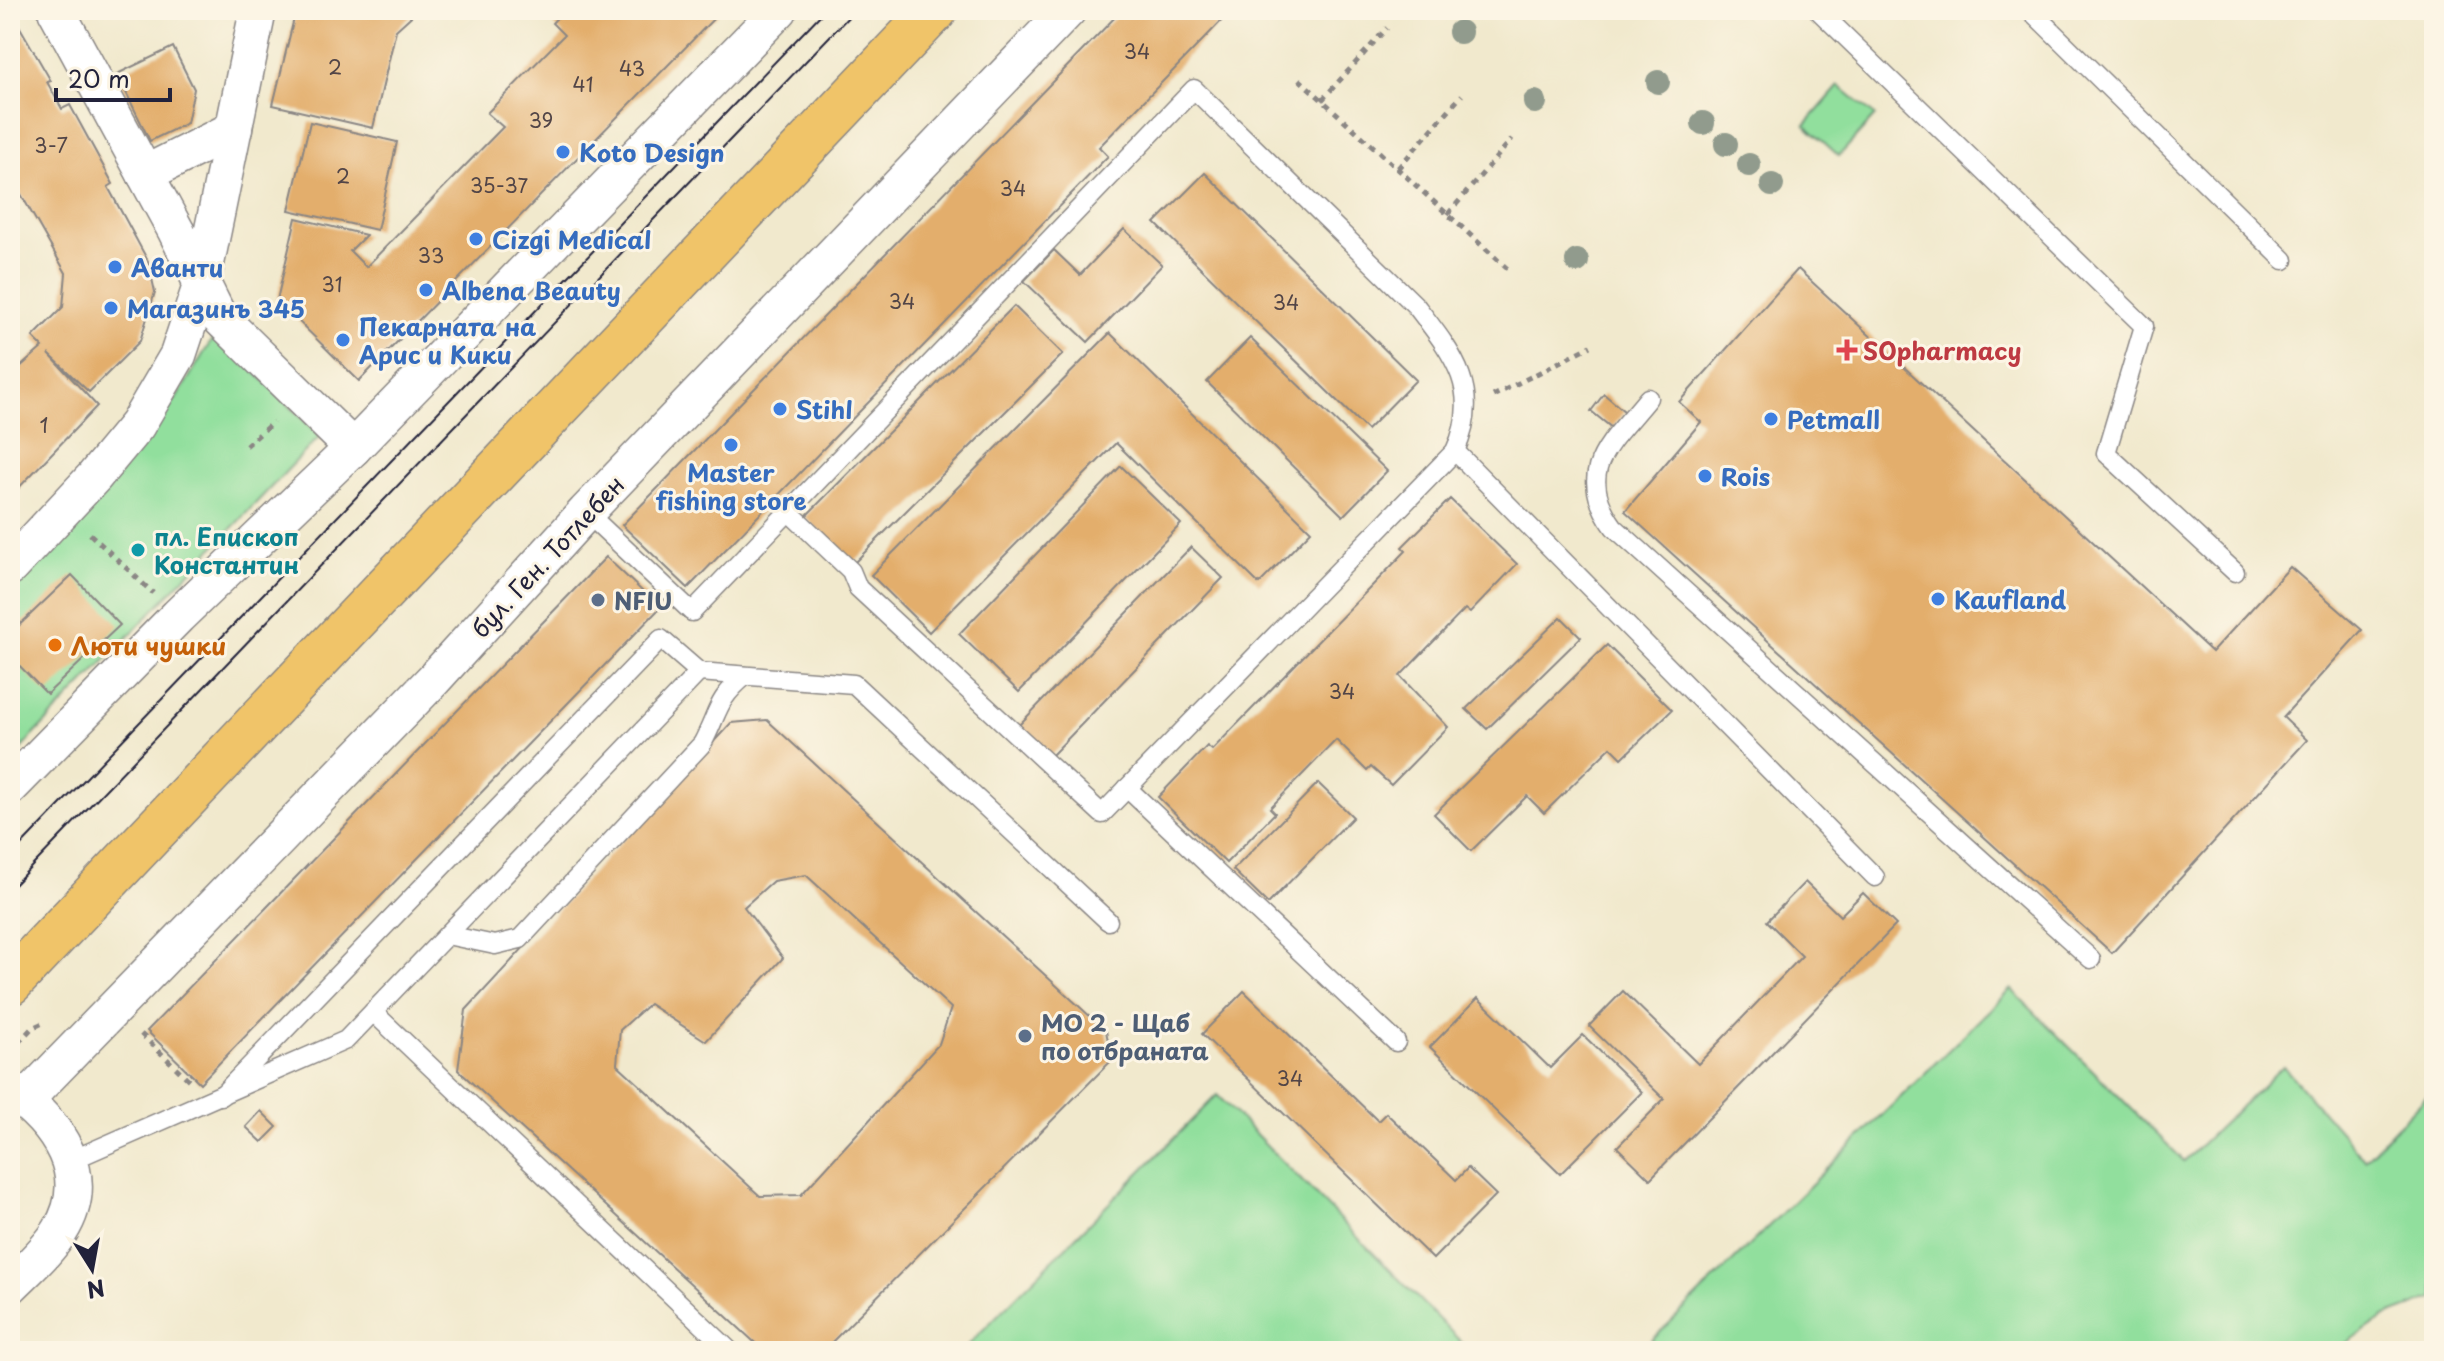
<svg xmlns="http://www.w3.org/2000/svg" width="2444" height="1361" font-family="'Playpen Sans',sans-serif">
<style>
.green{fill:#91df9d;stroke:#5a806c;stroke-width:2}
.building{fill:#e3ae6c;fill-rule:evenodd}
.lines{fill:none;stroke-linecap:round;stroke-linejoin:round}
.service-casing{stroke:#8a8684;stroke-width:21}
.minor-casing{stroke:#8a8684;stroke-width:39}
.primary-casing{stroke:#8a8684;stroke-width:47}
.path{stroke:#8a8684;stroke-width:5;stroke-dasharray:6 6;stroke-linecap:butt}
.service{stroke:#fff;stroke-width:18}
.minor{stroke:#fff;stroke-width:36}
.primary{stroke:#f0c469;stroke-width:44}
.tram{stroke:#22223b;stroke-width:2}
.tree{fill:#919b8d}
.shop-dot{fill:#3f7fe0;stroke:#fcf5e5;stroke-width:3}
.health-dot{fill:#e0444e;stroke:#fcf5e5;stroke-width:3}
.culture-dot{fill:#0f9aa8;stroke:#fcf5e5;stroke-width:3}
.service-dot{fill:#5c6f8a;stroke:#fcf5e5;stroke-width:3}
.food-dot{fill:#e8710a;stroke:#fcf5e5;stroke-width:3}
.labels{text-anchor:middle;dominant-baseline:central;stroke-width:6;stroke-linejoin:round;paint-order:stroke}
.number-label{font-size:20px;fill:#524547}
.shop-label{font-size:24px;font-weight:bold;fill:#366cbe;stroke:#fcf5e5;text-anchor:start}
.health-label{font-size:24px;font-weight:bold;fill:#be3a42;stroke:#fcf5e5;text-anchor:start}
.culture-label{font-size:24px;font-weight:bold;fill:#0d838f;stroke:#fcf5e5;text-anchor:start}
.street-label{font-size:24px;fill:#22223b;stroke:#fcf5e5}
.service-label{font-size:24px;font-weight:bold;fill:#4e5e75;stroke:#fcf5e5;text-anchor:start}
.food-label{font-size:24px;font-weight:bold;fill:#c56008;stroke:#fcf5e5;text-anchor:start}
</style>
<rect width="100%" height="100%" fill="#fcf5e5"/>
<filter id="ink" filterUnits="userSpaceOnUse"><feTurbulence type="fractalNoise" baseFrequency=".0125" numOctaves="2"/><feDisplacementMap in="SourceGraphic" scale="16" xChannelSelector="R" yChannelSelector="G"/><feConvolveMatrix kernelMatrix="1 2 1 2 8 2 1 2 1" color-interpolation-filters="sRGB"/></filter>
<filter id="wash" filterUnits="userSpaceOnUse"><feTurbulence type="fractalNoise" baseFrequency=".006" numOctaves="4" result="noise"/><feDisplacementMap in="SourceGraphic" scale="32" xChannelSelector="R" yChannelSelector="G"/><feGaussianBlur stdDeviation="1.8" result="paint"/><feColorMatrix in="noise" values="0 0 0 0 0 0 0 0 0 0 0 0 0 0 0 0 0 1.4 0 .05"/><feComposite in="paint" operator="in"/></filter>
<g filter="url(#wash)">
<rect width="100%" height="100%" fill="#f1e9cd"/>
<g class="green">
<path d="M1839,86L1875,116L1839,156L1805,125Z"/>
<path d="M216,333L320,436L10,760V585L176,399Z"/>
<path d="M2011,989L2184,1161L2283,1066L2365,1160L2434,1088V1298L2386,1316L2335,1351H1641Z"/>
<path d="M1217,1095L1470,1351H962Z"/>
</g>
<g id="blocks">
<g class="building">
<path d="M10,10L51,81L47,82L62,109L70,105L113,184L108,187L148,261L155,292L140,341L89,392L49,354L97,406L10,497V376L43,347L33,337L63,307L66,273L10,175Z"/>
<path d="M296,10H418L396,30L373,128L273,105Z"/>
<path d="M564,10H722L359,381L277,300L296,218L366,235L350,251L366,267L503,127L487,113L564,35L552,23Z"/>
<path d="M1122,10H1232L1099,147L1108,156L688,588L622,525Z"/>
<path d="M173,47L194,89L187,123L150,141L117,74Z"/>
<path d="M310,122L397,142L377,230L289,210Z"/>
<path d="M1205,173L1416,380L1367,430L1155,223Z"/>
<path d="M1124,229L1162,265L1088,342L1024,281L1054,250L1080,275Z"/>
<path d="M1798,269L2212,652L2290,567L2362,630L2283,717L2307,740L2112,953L1625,511L1701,422L1679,402Z"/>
<path d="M1014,306L1063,354L853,564L805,517Z"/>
<path d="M1110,333L1311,531L1259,584L1116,443L929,632L871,575Z"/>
<path d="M1250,338L1387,471L1343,516L1207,382Z"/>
<path d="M1604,394L1625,412L1612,428L1591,411Z"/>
<path d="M1121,466L1181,524L1019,692L959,634Z"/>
<path d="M1450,499L1517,564L1470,613L1465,609L1400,676L1448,727L1391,785L1371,767L1367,771L1336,740L1270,808L1275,813L1226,863L1158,797L1207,746L1212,750L1406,551L1402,547Z"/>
<path d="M1191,547L1223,578L1051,756L1019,725Z"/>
<path d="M606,557L660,608L200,1083L147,1031Z"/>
<path d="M72,575L120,625L47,694L10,656V634Z"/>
<path d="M1561,617L1581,637L1487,729L1466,709Z"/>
<path d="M1607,645L1672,710L1622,758L1611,747L1544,813L1527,796L1471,851L1434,814Z"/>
<path d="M767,720L1106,1031L1112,1060L823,1351H764L458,1070L466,1010L731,723ZM806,875L951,1008L939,1044L801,1195L760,1196L617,1064L620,1030L649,1004L706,1041L783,958L744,907L773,881Z"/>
<path d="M1318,783L1353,817L1268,904L1233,870Z"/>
<path d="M1805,882L1840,916L1863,893L1896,925L1650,1179L1617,1147L1664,1099L1589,1026L1623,991L1698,1064L1802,956L1767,921Z"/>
<path d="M1244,991L1378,1121L1386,1113L1456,1180L1468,1168L1496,1195L1433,1259L1202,1034Z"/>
<path d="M1478,998L1550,1068L1583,1035L1642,1092L1560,1174L1430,1047Z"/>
<path d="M261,1111L277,1127L262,1142L246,1127Z"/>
</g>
</g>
</g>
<g filter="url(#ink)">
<use href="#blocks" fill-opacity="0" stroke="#8a8684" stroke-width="2"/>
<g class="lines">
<defs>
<g id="service">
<path d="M1818,10L2144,326L2106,453L2235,572"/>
<path d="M2030,10L2284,260"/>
<path d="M1648,398C1612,443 1572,470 1614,527L2091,959"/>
<path d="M1455,451L1875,877"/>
<path d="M586,512L692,612L1194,89L1416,306C1453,354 1483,390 1455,451L1102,814L858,588L851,571L788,511"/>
<path d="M1127,788L1396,1042"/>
<path d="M447,935L495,945L520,939L702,744C719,713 715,701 745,676"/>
<path d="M373,1012L730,1351"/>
<path d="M221,1096L661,639L699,672L854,684L1108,921"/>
<path d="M72,1160L346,1040L699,672"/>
</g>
<g id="minor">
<path d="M56,10L176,231L218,316L353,448"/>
<path d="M145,174L234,129"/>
<path d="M10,567L94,477L137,425L178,355L202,283L258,10"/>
<path d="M10,787L178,616L353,448L779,10"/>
<path d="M10,1090C57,1123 95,1175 60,1231C48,1251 27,1269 10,1286"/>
<path d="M25,1100L434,679L586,512L1068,10"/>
</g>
<path id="primary" d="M10,983L935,10"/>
</defs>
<use href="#service" class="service-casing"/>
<use href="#minor" class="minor-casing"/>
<use href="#primary" class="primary-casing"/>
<g class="path">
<path d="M1299,79L1511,272"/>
<path d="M1322,100L1387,28"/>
<path d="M1398,168L1462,95"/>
<path d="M1448,214L1512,139"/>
<path d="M1493,396L1591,346"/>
<path d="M246,446L273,422"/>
<path d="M90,534L153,593"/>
<path d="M141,1034L189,1080"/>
<path d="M10,1051L32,1028L45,1022"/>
</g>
<use href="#service" class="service"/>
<use href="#minor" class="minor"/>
<use href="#primary" class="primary"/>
<g class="tram">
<path d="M10,857L825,10"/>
<path d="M10,889L855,10"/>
</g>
</g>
<g class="tree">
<circle cx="1460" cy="32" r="12"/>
<circle cx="1658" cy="82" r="12"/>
<circle cx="1535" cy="102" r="12"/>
<circle cx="1703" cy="123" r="12"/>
<circle cx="1726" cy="144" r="12"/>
<circle cx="1749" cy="165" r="12"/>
<circle cx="1772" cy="185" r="12"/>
<circle cx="1577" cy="261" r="12"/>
</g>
</g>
<g class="shop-dot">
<circle cx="563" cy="152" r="8"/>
<circle cx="476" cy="239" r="8"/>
<circle cx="115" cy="267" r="8"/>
<circle cx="426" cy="290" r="8"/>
<circle cx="111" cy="308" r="8"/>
<circle cx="343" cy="340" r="8"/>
<circle cx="780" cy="409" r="8"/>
<circle cx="1771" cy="419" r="8"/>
<circle cx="731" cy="445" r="8"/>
<circle cx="1705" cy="476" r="8"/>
<circle cx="1938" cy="599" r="8"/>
</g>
<path class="health-dot" d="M1843 338h8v8h8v8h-8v8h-8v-8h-8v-8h8z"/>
<circle class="culture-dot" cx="138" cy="550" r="8"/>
<g class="service-dot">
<circle cx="598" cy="600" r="8"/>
<circle cx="1025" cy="1036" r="8"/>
</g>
<circle class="food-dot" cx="55" cy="645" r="8"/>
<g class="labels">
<g class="number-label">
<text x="1137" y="51">34</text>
<text x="335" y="67">2</text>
<text x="632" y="68">43</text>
<text x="583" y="84">41</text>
<text x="541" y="120">39</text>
<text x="51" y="145">3-7</text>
<text x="343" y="176">2</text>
<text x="499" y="185">35-37</text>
<text x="1013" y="188">34</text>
<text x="431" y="255">33</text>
<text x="332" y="284">31</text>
<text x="902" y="301">34</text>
<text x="1286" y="302">34</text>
<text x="44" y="425">1</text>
<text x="1342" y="691">34</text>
<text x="1290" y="1078">34</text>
</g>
<g class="shop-label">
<text x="579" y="152">Koto Design</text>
<text x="492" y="239">Cizgi Medical</text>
<text x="131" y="267">Аванти</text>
<text x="442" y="290">Albena Beauty</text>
<text x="127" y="308">Магазинъ 345</text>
<text x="359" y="326">Пекарната на<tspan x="359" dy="28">Арис и Кики</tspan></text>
<text x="796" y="409">Stihl</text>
<text x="1787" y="419">Petmall</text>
<text x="731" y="472" text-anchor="middle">Master<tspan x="731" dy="28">fishing store</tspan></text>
<text x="1721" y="476">Rois</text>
<text x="1954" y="599">Kaufland</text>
</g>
<g class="health-label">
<text x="1863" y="350">SOpharmacy</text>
</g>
<g class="culture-label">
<text x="154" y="536">пл. Епископ<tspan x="154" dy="28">Константин</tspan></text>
</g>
<g class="street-label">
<text transform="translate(547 556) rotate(-47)">бул. Ген. Тотлебен</text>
</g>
<g class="service-label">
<text x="614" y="600">NFIU</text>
<text x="1041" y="1022">МО 2 - Щаб<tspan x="1041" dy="28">по отбраната</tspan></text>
</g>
<g class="food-label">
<text x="71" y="645">Люти чушки</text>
</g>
</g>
<rect width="2444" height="1361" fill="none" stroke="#fcf5e5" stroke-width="40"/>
<g transform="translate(92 1269) rotate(169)" stroke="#fcf5e5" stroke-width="6" paint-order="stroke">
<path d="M0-6L14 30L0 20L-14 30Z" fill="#22223b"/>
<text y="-12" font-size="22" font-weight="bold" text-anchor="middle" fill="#22223b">N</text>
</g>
<path d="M56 88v12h114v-12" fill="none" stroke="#22223b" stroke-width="4"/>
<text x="68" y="88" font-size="24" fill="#22223b" stroke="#fcf5e5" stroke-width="6" paint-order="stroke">20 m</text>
</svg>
